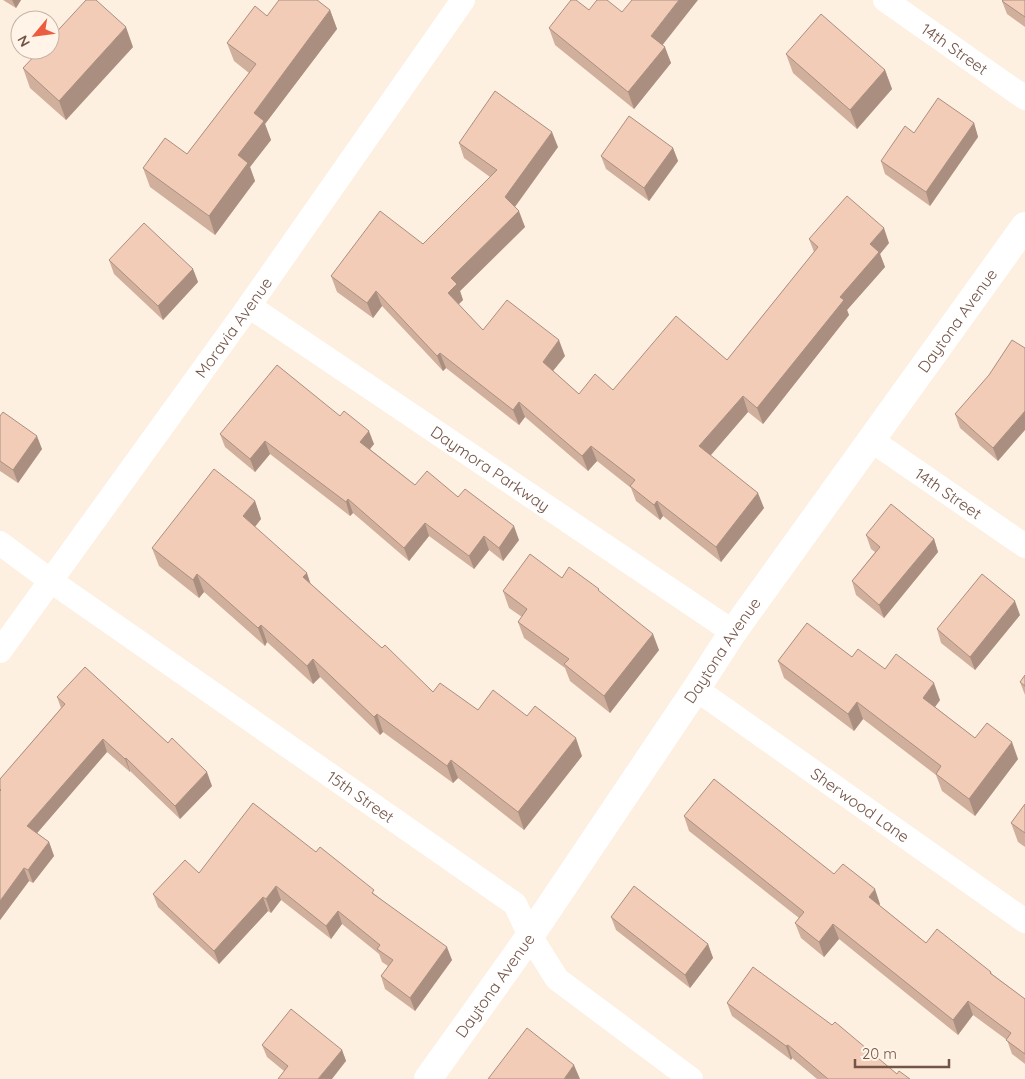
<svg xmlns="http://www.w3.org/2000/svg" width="1025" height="1079" font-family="Quicksand,sans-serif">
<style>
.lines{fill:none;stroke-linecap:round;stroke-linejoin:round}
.street{stroke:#fff;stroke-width:24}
.secondary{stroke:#fff;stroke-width:28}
.wall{fill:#d1af9d}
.shaded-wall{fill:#aa8f80}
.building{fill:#f3ccb7;stroke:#aa8f80}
.labels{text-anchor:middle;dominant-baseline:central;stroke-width:4;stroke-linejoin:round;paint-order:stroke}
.street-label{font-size:16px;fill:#745447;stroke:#fff4e7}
</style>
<rect width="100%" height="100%" fill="#fdf0e0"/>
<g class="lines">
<g class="street">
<path id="s1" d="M885,0L1025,98"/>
<path id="s2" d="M249,306L733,632"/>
<path id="s3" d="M871,440L1025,546"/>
<path id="s4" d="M0,543L51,581L515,904L530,936L557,979L691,1079"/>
<path id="s5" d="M0,651L249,306L463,0"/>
<path id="s6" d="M696,689L1025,921"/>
</g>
<path class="secondary" id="s7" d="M428,1079L530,936L696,689L733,632L1025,226"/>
</g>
<g class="wall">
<path d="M3,0H21L16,8Z"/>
<path d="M1025,0V27L1007,14L1002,1Z"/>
<path d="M330,10L337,29L265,124L271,140L250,167L255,181L215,235L150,187L143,168L187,154L249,73L234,61L227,43L267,16Z"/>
<path d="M589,10L663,45L671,63L634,109L555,45L549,28Z"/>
<path d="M133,47L66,120L30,88L23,68Z"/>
<path d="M786,54L885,70L892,89L857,129L793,73Z"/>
<path d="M974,123L978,137L930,206L885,174L881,161L914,133Z"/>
<path d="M459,143L558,147L515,207L525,227L460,291L463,300L458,304L483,330L565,356L553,371L579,394L613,390L727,360L814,252L809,239L889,243L880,254L885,267L847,310L849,315L763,424L748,412L710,455L764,508L721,562L663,516L660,520L636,501L631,488L597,461L588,471L525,417L519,425L446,368L443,371L382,306L373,318L337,292L331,276L423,244L490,177L464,158Z"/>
<path d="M673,148L678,161L649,201L606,169L601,156Z"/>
<path d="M109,260L193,269L198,282L163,320L114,274Z"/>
<path d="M1025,348L998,461L960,428L955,414Z"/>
<path d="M0,416L42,449L18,483L0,471Z"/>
<path d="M340,416L374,444L370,449L415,485L458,497L519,540L503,561L489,550L474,569L429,536L409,561L353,513L350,516L270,454L255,472L225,447L220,434Z"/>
<path d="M255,501L261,519L255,527L311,584L382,648L433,692L478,710L527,716L582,756L524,830L458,778L453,783L383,732L380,735L320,677L313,684L267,642L265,646L204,592L199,598L159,566L152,548Z"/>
<path d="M866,535L934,539L938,552L884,618L856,595L852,581L875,552L871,549Z"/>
<path d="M562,578L599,589V591L659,650L610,713L570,681L565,668L524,638L518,622L522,617L509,608L503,591Z"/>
<path d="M1020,615L975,670L941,643L937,629Z"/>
<path d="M852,657L885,669L940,700L935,707L975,738L1018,759L975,816L942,791L936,775L863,719L854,731L784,678L778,661Z"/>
<path d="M1025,675V695L1020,682Z"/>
<path d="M57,697L212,786L180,819L130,771V772L107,752L37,833L49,842L54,856L33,883L29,881L0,920V779L61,708Z"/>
<path d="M1025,804V847L1018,842L1011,823Z"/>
<path d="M684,816L834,874L880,904L879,905L926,943L991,972L992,974L1025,999V1064L1012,1054L1007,1040L973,1015L958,1035L839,939L824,957L801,938L795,923L799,918L689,831Z"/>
<path d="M316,852L376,895L452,960L415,1011L385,989L381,976L388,966L382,962L379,954L342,924L331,939L281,900L271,913L268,911L219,964L158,907L153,894L199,873Z"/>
<path d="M611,917L708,944L713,958L690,988L616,930Z"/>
<path d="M727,1003L897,1074L910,1079H817L792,1058L791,1060L732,1016Z"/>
<path d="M262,1045L342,1050L346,1061L284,1071L267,1057Z"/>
</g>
<g class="shaded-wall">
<path d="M12,0H21L16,8Z"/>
<path d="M679,0H698L657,52L651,36Z"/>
<path d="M330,10L337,29L265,124L271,140L250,167L255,181L215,235L209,216L238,155L254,113Z"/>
<path d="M126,27L133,47L66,120L59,101Z"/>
<path d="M665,47L671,63L634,109L628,92Z"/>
<path d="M885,70L892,89L857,129L850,110Z"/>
<path d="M974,123L978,137L930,206L926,192Z"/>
<path d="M552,132L558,147L511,212L505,197Z"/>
<path d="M673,148L678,161L649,201L644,188Z"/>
<path d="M519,211L525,227L460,291L463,300L454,309L448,293L451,278Z"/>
<path d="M884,228L889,243L880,254L885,267L847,310L849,315L763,424L757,408L840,297L870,244Z"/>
<path d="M193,269L198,282L163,320L158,306Z"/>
<path d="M376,291L382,306L373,318L367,303Z"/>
<path d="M559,340L565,356L548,377L543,362Z"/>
<path d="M440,353L446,368L443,371L437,356Z"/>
<path d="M743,396L748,412L705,462L699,446Z"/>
<path d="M519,402L525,417L519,425L513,410Z"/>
<path d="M1025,411V430L998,461L993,448Z"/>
<path d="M369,431L374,444L365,455L360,442Z"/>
<path d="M37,436L42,449L18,483L13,470Z"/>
<path d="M265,441L270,454L255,472L250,459Z"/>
<path d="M591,446L597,461L588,471L582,456Z"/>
<path d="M758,493L764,508L721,562L716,547Z"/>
<path d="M348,499L353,513L350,516L346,502Z"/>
<path d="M255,501L261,519L249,534L243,516Z"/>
<path d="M657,501L663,516L660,520L654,505Z"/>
<path d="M425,523L429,536L409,561L404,548Z"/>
<path d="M514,526L519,540L503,561L499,548Z"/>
<path d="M484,536L489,550L474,569L469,556Z"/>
<path d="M934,539L938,552L884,618L879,605Z"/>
<path d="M307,573L313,591L303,577Z"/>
<path d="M197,574L204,592L199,598L193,580Z"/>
<path d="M1015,601L1020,615L975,670L970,657Z"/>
<path d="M261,625L267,642L265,646L258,628Z"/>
<path d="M653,634L659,650L610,713L604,696Z"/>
<path d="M313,659L320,677L313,684L307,666Z"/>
<path d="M934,683L940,700L929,715L923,698Z"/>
<path d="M857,702L863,719L854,731L848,714Z"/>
<path d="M377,714L383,732L380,735L374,717Z"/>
<path d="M576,738L582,756L524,830L518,812Z"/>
<path d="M103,739L107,752L32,839L27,826Z"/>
<path d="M1012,742L1018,759L975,816L969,799Z"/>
<path d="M126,758L130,771V772L125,759Z"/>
<path d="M451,760L458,778L453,783L447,766Z"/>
<path d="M207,772L212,786L180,819L175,806Z"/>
<path d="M49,842L54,856L33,883L28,870Z"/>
<path d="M24,868L29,881L0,920V901Z"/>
<path d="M276,886L281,900L271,913L266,899Z"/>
<path d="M875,889L880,904L874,912L869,897Z"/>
<path d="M263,897L268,911L219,964L214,951Z"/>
<path d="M338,911L342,924L331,939L326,926Z"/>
<path d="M833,924L839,939L824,957L819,942Z"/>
<path d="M708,944L713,958L690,988L685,975Z"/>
<path d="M447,947L452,960L415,1011L410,998Z"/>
<path d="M968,1001L973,1015L958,1035L953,1020Z"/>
<path d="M788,1045L792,1058L791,1060L786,1046Z"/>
<path d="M342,1050L346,1061L332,1079H318Z"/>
<path d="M574,1065L580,1079H564Z"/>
</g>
<g class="building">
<path d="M86,0H96L126,27L59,101L23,68L40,50H50V39Z"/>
<path d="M279,0H317L330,10L254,113L264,121L238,155L248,163L209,216L143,168L165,138L187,154L256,64L227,43L255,6L267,16Z"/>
<path d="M571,0H576L589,10L597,0H607L622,12L632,0H679L651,36L665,47L628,92L549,28Z"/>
<path d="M1003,0H1025V17L1002,1Z"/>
<path d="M821,14L885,70L850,110L786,54Z"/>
<path d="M495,91L552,132L505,197L519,211L451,278L457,284L448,293L483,330L507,300L559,340L543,362L579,394L595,374L613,390L676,316L727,360L818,247L809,239L847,196L884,228L870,244L879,252L840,297L844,300L757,408L743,396L699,446L758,493L716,547L657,501L654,505L630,486L635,480L591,446L582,456L519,402L513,410L440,353L437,356L376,291L367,303L331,276L380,211L423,244L497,170L459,143Z"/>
<path d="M938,98L974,123L926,192L881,161L905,126L914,133Z"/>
<path d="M629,116L673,148L644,188L601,156Z"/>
<path d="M144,223L193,269L158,306L109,260Z"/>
<path d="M1012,340L1025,348V411L993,448L955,414L989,375Z"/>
<path d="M277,365L340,416L344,411L369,431L360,442L415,485L427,471L458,497L465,489L514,526L499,548L484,536L469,556L425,523L404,548L348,499L346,502L265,441L250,459L220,434Z"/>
<path d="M3,412L37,436L13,470L0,461V416Z"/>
<path d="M214,469L255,501L243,516L307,573L303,577L382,648L385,645L433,692L440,683L478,710L493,690L527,716L535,706L576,738L518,812L451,760L447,766L377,714L374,717L313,659L307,666L261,625L258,628L197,574L193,580L152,548Z"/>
<path d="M891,504L934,539L879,605L852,581L880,547L866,535Z"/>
<path d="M530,554L562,578L569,567L599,589L598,590L653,634L604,696L564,664L569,659L518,622L527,609L503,591Z"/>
<path d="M982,574L1015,601L970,657L937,629Z"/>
<path d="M807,623L852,657L858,649L885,669L896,654L934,683L923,698L975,738L987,723L1012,742L969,799L936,774L941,766L857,702L848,714L778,661Z"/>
<path d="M85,667L168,743L172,738L207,772L175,806L126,758L125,759L103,739L27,826L49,842L28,870L24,868L0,901V791L1,790L0,789V779L65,704L57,697Z"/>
<path d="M1025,675V686L1020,682Z"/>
<path d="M714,779L834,874L843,864L875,889L869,897L926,943L937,929L991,972L990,973L1025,999V1054L1006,1040L1011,1033L968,1001L953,1020L833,924L819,942L795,923L804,912L684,816Z"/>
<path d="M253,803L316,852L320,847L374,890L372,893L447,947L410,998L381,976L393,960L377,949L380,945L338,911L326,926L276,886L266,899L263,897L214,951L153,894L185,860L199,873Z"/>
<path d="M1025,804V833L1011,823Z"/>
<path d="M634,886L708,944L685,975L611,917Z"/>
<path d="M753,967L832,1025L835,1022L897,1074L899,1071L910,1079H828L788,1045L786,1046L727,1003Z"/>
<path d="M291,1009L342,1050L318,1079H278L288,1066L262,1045Z"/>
<path d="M527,1028L574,1065L564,1079H488Z"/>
</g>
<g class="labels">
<g class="street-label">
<text stroke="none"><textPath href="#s1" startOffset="85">14th Street</textPath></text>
<text stroke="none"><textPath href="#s7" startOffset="925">Daytona Avenue</textPath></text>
<text stroke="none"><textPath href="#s5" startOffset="399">Moravia Avenue</textPath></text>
<text stroke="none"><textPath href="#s2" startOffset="291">Daymora Parkway</textPath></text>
<text stroke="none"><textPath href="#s3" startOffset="94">14th Street</textPath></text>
<text stroke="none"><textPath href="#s7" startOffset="520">Daytona Avenue</textPath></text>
<text stroke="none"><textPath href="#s4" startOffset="441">15th Street</textPath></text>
<text stroke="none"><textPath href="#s6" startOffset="201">Sherwood Lane</textPath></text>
<text stroke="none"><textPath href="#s7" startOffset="115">Daytona Avenue</textPath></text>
</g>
</g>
<g transform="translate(35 35) rotate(241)"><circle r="24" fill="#fff4e7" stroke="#c7b4a7"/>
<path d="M0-4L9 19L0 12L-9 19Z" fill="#ec5d40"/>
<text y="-8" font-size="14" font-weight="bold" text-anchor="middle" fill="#745447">N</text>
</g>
<path d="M855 1059v8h94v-8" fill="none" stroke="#745447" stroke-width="2.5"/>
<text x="862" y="1059" font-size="15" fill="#745447" stroke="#fff4e7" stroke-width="4" paint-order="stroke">20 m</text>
</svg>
